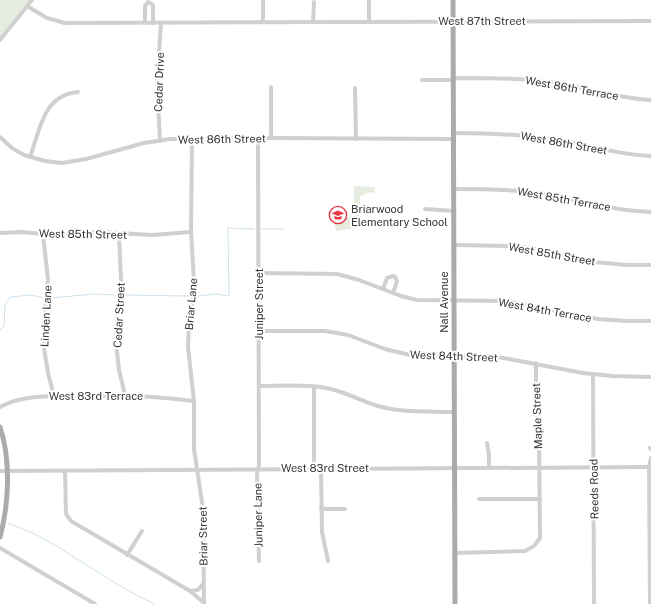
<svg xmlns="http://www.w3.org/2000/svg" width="651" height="604" font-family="'Public Sans',sans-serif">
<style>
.green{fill:#e6ecdf}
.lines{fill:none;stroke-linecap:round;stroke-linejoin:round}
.stream{stroke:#cfe2ee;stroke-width:1}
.minor{stroke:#d0d0d0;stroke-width:4}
.major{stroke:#ababab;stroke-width:5}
.labels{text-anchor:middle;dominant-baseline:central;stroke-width:4;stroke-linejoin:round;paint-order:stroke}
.street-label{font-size:11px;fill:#333;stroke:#fff}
.poi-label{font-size:11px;fill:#333;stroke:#fff;text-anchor:start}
</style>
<rect width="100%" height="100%" fill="#fff"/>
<g class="green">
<path d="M0,0H32L0,40Z"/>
<path d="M354,186L375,187V193L369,192L360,196V210H354Z"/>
<path d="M342,210L343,217L329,219L328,213Z"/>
<path d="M359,215L361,227L336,231L334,219Z"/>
</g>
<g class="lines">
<g class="stream">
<path d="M262,229H284"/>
<path d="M123,295L190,296"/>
<path d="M197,296L216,294L229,296L228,228L254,229"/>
<path d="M51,298L94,294L115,295"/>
<path d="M0,330L4,326L5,305L10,297L31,295L44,298"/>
<path d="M8,523L37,535L58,547L125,589L154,604"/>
</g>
<g class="minor">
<path d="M27,6L47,18L65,23L651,21"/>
<path d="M263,22V0"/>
<path d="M313,22L314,2"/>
<path d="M369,22V0"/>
<path d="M145,23V6L148,2L152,4L153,6V23"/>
<path d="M0,40L32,0"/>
<path d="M422,80H449L458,78C493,78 528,78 563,84C592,89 621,99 651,100"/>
<path d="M271,87V138"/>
<path d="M355,88L356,139"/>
<path d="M454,133C489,133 523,134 558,140C589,145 619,155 651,156"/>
<path d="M0,137L12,148L24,155L45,161L62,163L86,159L144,143L170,139L271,138L454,139"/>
<path d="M258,138L259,465L257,474L259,561"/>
<path d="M192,139L191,232L194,281L193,295L189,323L188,347L194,401V449L203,509L204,604"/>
<path d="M160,141L157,85L161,23"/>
<path d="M30,157C40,130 43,95 78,92"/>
<path d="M454,189C482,189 511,189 539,193C578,199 611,211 651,212"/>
<path d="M425,209L454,211"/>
<path d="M0,233L21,232L56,235L102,232L152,235L191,232"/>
<path d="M119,234L121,280L117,314L116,343L119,370L125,395"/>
<path d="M43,235L48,279L44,324V348L48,373L54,396"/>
<path d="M454,245L511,246L531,248L594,262L627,265H651"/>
<path d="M259,273L337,274L359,280L401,296L417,300L507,301L598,319L626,321H651"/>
<path d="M383,289L387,278L393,276L395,277L397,281L393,293"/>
<path d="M259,331H325L348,335L385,349L414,356L498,357L583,373L613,376L651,377"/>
<path d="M593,374L594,604"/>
<path d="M259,386C281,386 304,384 326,388C344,391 361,401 378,406C403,413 428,411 454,412"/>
<path d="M314,387V468"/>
<path d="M0,407C25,394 54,396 81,396C119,395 157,396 194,401"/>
<path d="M487,443L489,455V468"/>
<path d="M650,448L651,449"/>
<path d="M321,468L322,532L328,561"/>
<path d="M0,471L651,467"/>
<path d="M65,471L66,514L71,521L190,591L203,602"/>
<path d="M479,499H540"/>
<path d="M321,509H345"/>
<path d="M0,548L95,604"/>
<path d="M454,553L525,551L534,546L540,538L539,437L536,400V363"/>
<path d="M127,555L142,531"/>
<path d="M191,591L198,590L203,584"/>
<path d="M650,604L649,467L651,458"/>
</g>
<g class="major">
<path d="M453,0L455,604"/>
<path d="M0,427C11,460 9,504 0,537"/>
</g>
</g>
<defs>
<symbol id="school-ring" viewBox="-11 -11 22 22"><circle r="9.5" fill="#fff" stroke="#e63946" stroke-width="1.5"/><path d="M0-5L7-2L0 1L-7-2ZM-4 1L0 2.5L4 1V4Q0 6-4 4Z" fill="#e63946"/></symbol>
</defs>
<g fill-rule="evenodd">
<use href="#school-ring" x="328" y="205" width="20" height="20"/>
</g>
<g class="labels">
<g class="street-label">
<text x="482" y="21">West 87th Street</text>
<text transform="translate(159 82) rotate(-88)">Cedar Drive</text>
<text transform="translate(572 88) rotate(10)">West 86th Terrace</text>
<text transform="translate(222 139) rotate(-1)">West 86th Street</text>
<text transform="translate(564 143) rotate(10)">West 86th Street</text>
<text transform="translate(564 199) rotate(10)">West 85th Terrace</text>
<text transform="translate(83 234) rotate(1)">West 85th Street</text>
<text transform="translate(552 254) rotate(10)">West 85th Street</text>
<text transform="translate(444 302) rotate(-90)">Nall Avenue</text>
<text transform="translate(191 304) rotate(-85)">Briar Lane</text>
<text transform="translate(259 304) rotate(-90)">Juniper Street</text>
<text transform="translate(545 310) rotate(10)">West 84th Terrace</text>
<text transform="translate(119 315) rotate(-87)">Cedar Street</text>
<text transform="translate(46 316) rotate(-87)">Linden Lane</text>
<text transform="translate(454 356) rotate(2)">West 84th Street</text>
<text x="96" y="396">West 83rd Terrace</text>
<text transform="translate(537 416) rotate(-92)">Maple Street</text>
<text x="325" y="468">West 83rd Street</text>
<text transform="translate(594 489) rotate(-91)">Reeds Road</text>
<text transform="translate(258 515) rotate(-91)">Juniper Lane</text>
<text transform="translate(203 536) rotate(-91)">Briar Street</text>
</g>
<g class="poi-label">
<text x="351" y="209">Briarwood<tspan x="351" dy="13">Elementary School</tspan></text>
</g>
</g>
</svg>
